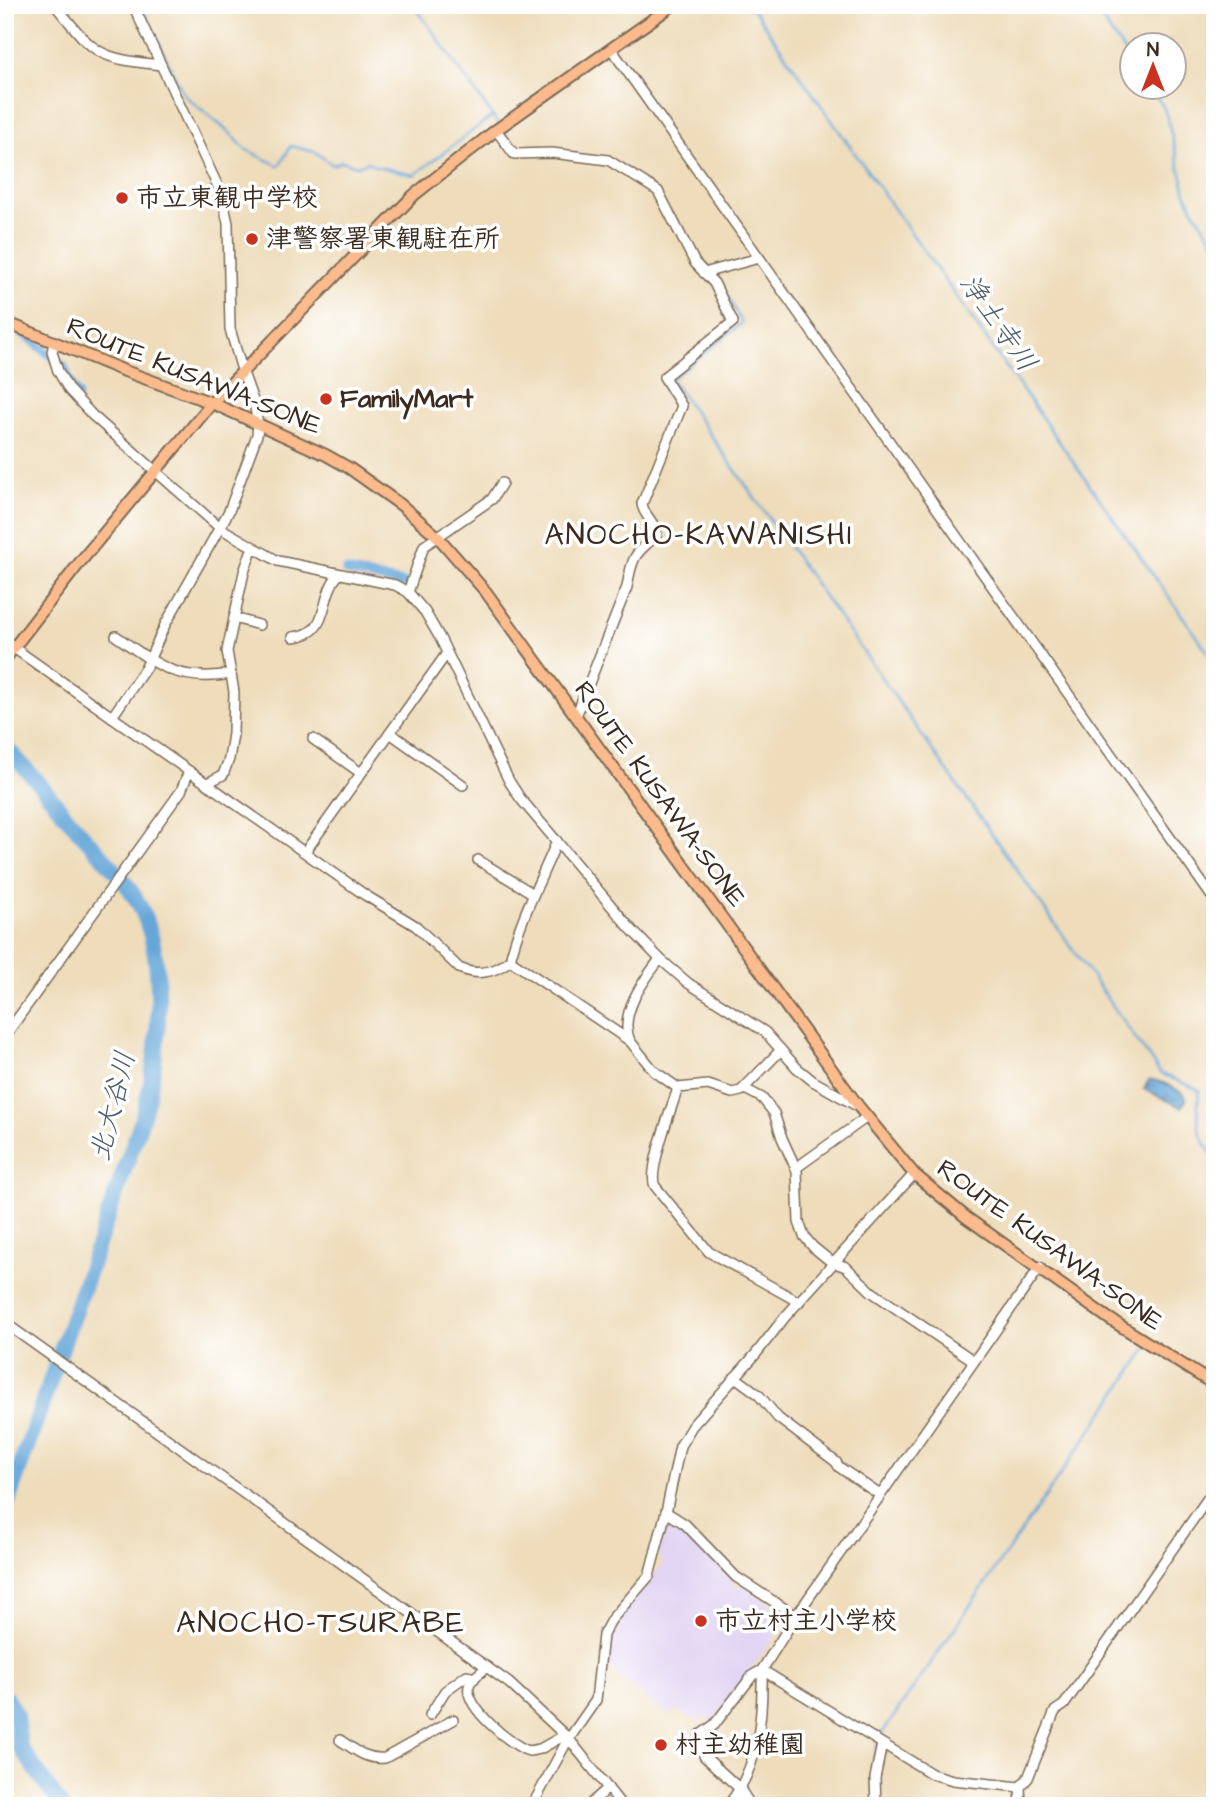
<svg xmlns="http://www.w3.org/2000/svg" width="1220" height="1811" font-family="'Architects Daughter','Klee One',sans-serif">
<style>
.built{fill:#e2d4f3}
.water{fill:url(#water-ripples);stroke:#50687c;stroke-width:2}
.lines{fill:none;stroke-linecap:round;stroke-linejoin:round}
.stream{stroke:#66a7d9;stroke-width:2.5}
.canal{stroke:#66a7d9;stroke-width:9}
.river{stroke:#66a7d9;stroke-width:16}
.minor-casing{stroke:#7a6855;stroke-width:12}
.major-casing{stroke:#7a6855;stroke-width:14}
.minor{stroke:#fff;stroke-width:9}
.major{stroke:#fbbb8c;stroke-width:10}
.poi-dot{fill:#c8321e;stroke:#fff;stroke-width:2.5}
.labels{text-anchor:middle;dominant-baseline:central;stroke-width:7;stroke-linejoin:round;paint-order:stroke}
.poi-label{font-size:26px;font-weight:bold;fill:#3b2a1e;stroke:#fff;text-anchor:start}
.street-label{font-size:26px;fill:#3b2a1e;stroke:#fff}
.water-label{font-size:28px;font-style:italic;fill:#4c5c69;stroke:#fff}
.quarter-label{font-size:30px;letter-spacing:2px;fill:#3b2a1e;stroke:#fff}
</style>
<defs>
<pattern id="water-ripples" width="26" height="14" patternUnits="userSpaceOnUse" patternTransform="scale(1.75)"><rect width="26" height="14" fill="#66a7d9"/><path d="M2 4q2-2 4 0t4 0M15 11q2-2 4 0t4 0" fill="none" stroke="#5588af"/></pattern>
</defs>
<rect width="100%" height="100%" fill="#fff"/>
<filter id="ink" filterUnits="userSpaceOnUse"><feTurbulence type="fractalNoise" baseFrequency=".0143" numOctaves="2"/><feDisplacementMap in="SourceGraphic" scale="14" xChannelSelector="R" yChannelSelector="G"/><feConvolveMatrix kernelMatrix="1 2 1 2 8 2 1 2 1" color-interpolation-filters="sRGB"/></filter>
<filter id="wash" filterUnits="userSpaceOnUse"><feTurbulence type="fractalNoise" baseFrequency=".00686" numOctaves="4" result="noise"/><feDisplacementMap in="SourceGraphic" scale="28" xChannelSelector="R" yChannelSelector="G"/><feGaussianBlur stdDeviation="1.57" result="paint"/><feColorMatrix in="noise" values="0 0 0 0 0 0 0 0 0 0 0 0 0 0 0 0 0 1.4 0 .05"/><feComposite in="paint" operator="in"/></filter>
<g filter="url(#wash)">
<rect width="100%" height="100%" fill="#eedcba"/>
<path class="built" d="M672,1519L695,1538L726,1571L734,1584L740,1588L745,1585L789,1618L712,1722L703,1717L700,1721L674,1710L668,1716L604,1664L605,1639L613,1623L663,1564L658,1556L667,1521Z"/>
<path class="water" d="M1149,1080C1161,1080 1175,1088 1185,1095L1186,1100L1181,1107L1144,1089Z"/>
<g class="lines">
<g class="stream">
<path d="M141,5L184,95L230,133L245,149L279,166L291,146L315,152L333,165L342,161L357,166L368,162L375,166L414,175L491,117"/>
<path d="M414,5L499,125"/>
<path d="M750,5L1215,662"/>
<path d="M1092,5L1132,63"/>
<path d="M1150,88L1163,106L1167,117L1186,193L1192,207L1215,243"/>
<path d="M503,131L518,150"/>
<path d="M697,258L711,268"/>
<path d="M715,273L742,323L671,379L1160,1073L1199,1090C1197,1122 1195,1131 1215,1159"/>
<path d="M879,1738L1149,1346"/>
<path d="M873,1765L877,1744"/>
</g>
<g class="canal">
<path d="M18,330L64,366L72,387L78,395"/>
<path d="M346,571L407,584"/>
</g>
<g class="river">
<path d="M5,747C32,773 55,803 79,831C102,857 131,883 144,915C167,969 159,1063 142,1119L5,1510"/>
<path d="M5,1697L16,1715L20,1747L61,1806"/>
</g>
</g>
</g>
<g filter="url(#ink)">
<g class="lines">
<defs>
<g id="minor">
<path d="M55,5C96,55 96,58 161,65"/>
<path d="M612,50L1215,901"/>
<path d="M496,130L514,154L552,153L608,160L658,191L695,263L714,283L733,322L664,377L682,406L642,504C644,517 656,522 657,535C634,554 632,557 627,587L576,716"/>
<path d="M704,273L759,258"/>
<path d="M54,343L52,352L58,371L69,390L92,415L220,528L278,561L395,585L408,592L425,612L440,638L509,781L520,798L630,928L660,959L688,983L765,1032L797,1068L813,1081L859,1107"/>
<path d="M408,592L424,546L492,499L502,483"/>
<path d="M234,618L259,625"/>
<path d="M116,636C157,665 178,683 231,674"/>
<path d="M293,637C332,634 318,597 339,574"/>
<path d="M14,648L365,895L416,926L459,968C477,976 495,973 510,960C521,916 540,882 557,841"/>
<path d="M112,717L146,667L165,625L229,511L257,435L258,424L254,403L242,370L230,329L228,223L221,193L133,5"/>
<path d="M390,733L463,785"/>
<path d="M313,739L361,773"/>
<path d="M207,783L223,775L229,759L233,734L234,692L227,651L244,572L251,552L255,549"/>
<path d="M305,852L447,653"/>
<path d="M478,860L532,893"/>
<path d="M510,960L630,1041L654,1071L678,1088L708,1085L732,1093L741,1091L781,1050"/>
<path d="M5,1036L181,791L189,771"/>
<path d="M630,1041C618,1014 644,980 660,959"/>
<path d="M678,1088C672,1107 647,1171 655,1186L709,1252L799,1302"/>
<path d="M745,1089L762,1098L774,1113L782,1138L797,1171L799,1222L804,1236L813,1247L834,1264"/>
<path d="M796,1168L867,1117"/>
<path d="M835,1263L846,1267L872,1292L974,1361"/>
<path d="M5,1323L509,1683L569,1739L622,1806"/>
<path d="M735,1377L758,1394L778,1418L836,1462L839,1467L880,1495"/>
<path d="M666,1512L685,1524L736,1577L796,1616"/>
<path d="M487,1667C482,1672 470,1679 469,1686C464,1707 512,1746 529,1751L540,1749L565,1735"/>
<path d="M762,1670L932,1774L953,1780L1020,1787"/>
<path d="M430,1715L445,1691L467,1675L474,1679"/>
<path d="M340,1740C355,1750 367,1760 385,1758L453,1720"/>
<path d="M736,1795L742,1806"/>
<path d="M532,1806L566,1743L596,1700L603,1635L611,1620L649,1576L666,1512L680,1446L692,1426L755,1355L785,1317L914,1174"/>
<path d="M588,1806L608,1788"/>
<path d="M727,1806C759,1770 763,1716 762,1670"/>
<path d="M751,1806L740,1789L704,1756L700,1735L714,1725L753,1675L762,1670L796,1616L1040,1267"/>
<path d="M876,1806L875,1778L882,1744"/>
<path d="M1021,1806L1020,1787L1028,1778L1055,1711L1064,1705L1215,1488"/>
</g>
<g id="major">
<path d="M5,322L122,370L212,403L326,455L349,468L401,505L438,537L486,592L859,1107L914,1174L967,1218L1108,1318L1215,1385"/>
<path d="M5,659L81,561L212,403L414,195L496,130L673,5"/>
</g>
</defs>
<use href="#minor" class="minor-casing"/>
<use href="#major" class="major-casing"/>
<use href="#minor" class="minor"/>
<use href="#major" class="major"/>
</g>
</g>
<g class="poi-dot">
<circle cx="122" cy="198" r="7"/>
<circle cx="252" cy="239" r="7"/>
<circle cx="326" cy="399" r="7"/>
<circle cx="701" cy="1621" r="7"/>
<circle cx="661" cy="1745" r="7"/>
</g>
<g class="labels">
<g class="poi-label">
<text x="136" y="198">市立東観中学校</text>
<text x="266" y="239">津警察署東観駐在所</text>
<text x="340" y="399">FamilyMart</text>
<text x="715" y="1621">市立村主小学校</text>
<text x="675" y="1745">村主幼稚園</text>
</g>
<g class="street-label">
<text transform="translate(194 376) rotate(22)">ROUTE KUSAWA-SONE</text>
<text transform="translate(660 794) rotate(54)">ROUTE KUSAWA-SONE</text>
<text transform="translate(1050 1245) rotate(36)">ROUTE KUSAWA-SONE</text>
</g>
<g class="water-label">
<text transform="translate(998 323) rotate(55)">浄土寺川</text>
<text transform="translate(113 1106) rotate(-76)">北大谷川</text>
</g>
<g class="quarter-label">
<text x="699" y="535">ANOCHO-KAWANISHI</text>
<text x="321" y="1623">ANOCHO-TSURABE</text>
</g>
</g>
<rect width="1220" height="1811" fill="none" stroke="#fff" stroke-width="28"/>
<g transform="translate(1153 66)"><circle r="33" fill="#ffffff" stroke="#b1aaa5" stroke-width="2"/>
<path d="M0-5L12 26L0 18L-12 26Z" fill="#c8321e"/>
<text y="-10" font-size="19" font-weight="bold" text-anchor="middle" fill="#3b2a1e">N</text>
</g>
</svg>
